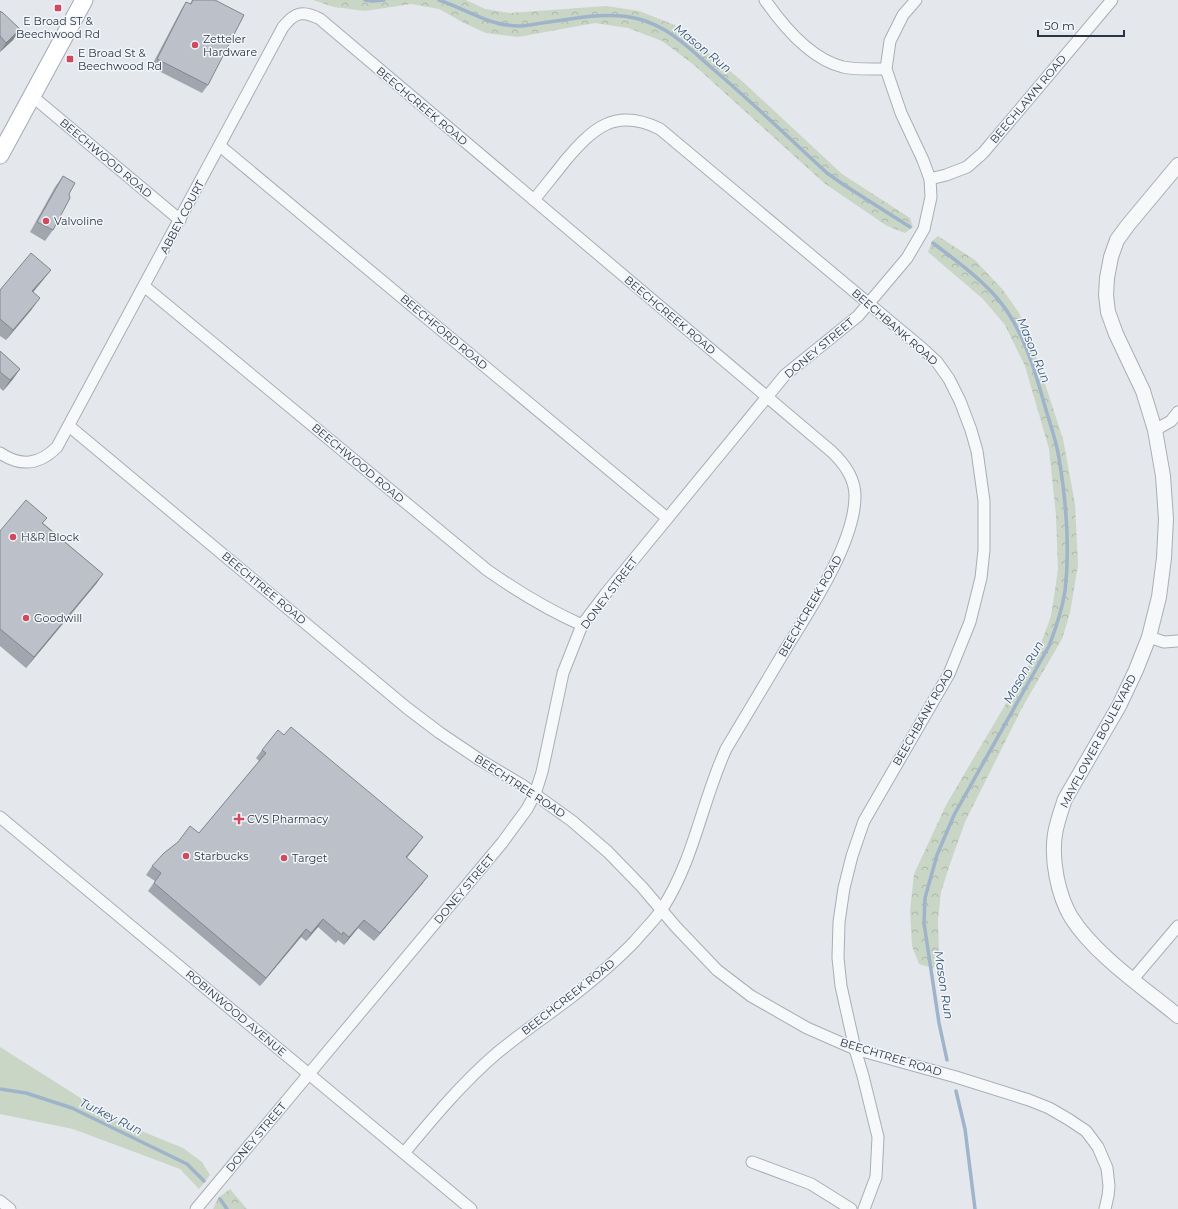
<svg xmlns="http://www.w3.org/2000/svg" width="1178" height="1209" font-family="Montserrat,sans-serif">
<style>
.green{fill:#c9d5c5}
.forest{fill:url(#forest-crowns)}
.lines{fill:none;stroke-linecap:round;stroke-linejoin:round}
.stream{stroke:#9fb4cb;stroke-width:3.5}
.minor-casing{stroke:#a9aeb6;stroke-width:13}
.tertiary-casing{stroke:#a9aeb6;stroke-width:16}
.primary-casing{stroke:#a3abb7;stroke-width:19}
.minor{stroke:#f6f8fa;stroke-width:11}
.tertiary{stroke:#f6f8fa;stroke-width:14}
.primary{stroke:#fff;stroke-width:17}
.wall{fill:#a1a5ad}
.shaded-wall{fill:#83868d}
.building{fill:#bbc0c9;stroke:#83868d}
.poi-dot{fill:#cf4a5e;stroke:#f3f6f9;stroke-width:1.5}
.labels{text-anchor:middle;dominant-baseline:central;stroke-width:3;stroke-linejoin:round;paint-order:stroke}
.poi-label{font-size:11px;fill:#2b3444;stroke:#f3f6f9;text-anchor:start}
.street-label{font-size:11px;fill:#2b3444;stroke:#f3f6f9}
.water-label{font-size:12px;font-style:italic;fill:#355378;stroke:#f3f6f9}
</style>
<defs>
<pattern id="forest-crowns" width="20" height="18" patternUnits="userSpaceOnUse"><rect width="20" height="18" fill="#c9d5c5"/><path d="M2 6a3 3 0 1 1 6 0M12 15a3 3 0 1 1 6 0" fill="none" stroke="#adb7aa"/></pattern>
</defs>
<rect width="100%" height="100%" fill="#e4e7ec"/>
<path class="green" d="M0,1047L117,1121L183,1148L202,1162L210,1175L199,1189L180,1169L73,1129L0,1114Z"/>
<g class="forest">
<path d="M313,0H466L485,9L510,13L606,6L639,11L675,25L742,81L842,174L910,218L913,227L905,233L887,226L824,183L694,65L662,41L628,28L595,23L518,37L486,33L464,23L439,9L411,4L365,11L334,7Z"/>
<path d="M938,236L975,260L1003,290L1019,313L1033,347L1063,439L1075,504L1078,565L1070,613L1062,639L1023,706L965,822L950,864L941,892L938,920L939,954L933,968L919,964L912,946L910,911L914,874L946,805L1040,646L1051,616L1058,570L1056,515L1049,449L1025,366L1005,325L983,299L928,252L932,241Z"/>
<path d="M230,1189L247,1209H213L218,1198Z"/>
</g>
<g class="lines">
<g class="stream">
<path d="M365,0L372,1L384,0"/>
<path d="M439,0C466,9 489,26 518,26C526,26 535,24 542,23C573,19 607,11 639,19C669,27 690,49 713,69C752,102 789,138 827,173L844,185L910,227"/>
<path d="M933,243C955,260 979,277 997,298C1022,327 1034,367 1044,403C1049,421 1056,439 1059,458C1066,500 1070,549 1065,591C1062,610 1056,628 1049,646L954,815L937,855L925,898L924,923L939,1023L947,1060"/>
<path d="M0,1089L26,1093L72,1108L187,1164L204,1181"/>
<path d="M956,1091L965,1129L975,1209"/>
<path d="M220,1199L227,1209"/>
</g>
<defs>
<g id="minor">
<path d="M765,0C783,26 810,59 843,67C857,70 873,69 886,69"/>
<path d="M32,96L180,220"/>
<path d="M220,146L667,518"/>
<path d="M930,179L946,175L967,167L983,153L1112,0"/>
<path d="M534,200C544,187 555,174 565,161C593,128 615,107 660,129L923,349L937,362L949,379L960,401L971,430L977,451L984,501V550L981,578L970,622L949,674L864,821L852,856L844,888L839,922L838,958L841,986L855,1049L863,1076L878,1137L876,1177L864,1209"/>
<path d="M144,286L487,570C517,591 548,610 582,625"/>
<path d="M69,426L407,708L440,733L480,760L522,785L572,821L608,852L642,887L676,927L717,970L751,996L807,1028L855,1049L956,1077L1029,1100L1049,1108L1068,1119L1086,1131L1098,1147L1107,1168L1109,1186L1108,1196L1105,1209"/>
<path d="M1155,430L1171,421L1178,412"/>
<path d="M0,453C21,467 39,465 57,447L283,27C295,12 303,10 320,19L831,451C844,463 855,478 855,496C855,542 811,608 787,647C767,681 746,715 726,749C702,801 694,860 662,909C655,920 644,930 635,941C615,962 592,981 569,999C545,1017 520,1034 497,1053C462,1083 433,1118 404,1153"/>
<path d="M1149,637L1164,642L1178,641"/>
<path d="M0,817L471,1209"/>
<path d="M1133,979L1178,926"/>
<path d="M752,1162L811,1184L851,1209"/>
<path d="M0,1201L10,1209"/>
<path d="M196,1209L502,843L527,809L535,794L542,772L563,673L582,625L607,592L785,375L858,316L907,258L924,229L931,197L930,179L923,160L901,113L886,69L890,41L903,15L916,0"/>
</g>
<path id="tertiary" d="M1178,165L1128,225L1117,240L1111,257L1107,278L1106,295L1108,312L1116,334L1143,391L1155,430L1163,476L1166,519L1164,558L1159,597L1149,637L1136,670L1119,706L1065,799C1061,811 1057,822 1055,834C1051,860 1058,895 1071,917C1094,954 1144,988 1178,1016"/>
<path id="primary" d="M0,155L84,0"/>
</defs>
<use href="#minor" class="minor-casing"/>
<use href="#tertiary" class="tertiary-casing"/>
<use href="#primary" class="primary-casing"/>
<use href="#minor" class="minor"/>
<use href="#tertiary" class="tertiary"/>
<use href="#primary" class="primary"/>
</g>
<g class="wall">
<path d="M192,0H215L208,85L202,93L151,67L181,10L186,2L190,4Z"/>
<path d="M0,11L20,29L13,40L0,52Z"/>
<path d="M63,176L69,194L53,230L45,241L30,232L55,187Z"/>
<path d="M51,270L43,280L33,292L32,309L6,340L0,336V290Z"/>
<path d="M0,351L20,369L13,379L3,391L0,388Z"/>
<path d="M47,518L43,523L103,574L96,584L26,668L0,646V531Z"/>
<path d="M262,750L417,845L407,858L428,876L422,884L374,941L358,928L344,945L338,940L336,943L318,927L306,941L301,937L260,986L148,891L155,881L146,875L152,866L199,833L259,761L256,758Z"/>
</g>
<g class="shaded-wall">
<path d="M20,29L13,40L0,52L6,43Z"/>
<path d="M51,270L43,280L25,302L32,291Z"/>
<path d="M40,298L32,309L6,340L13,330Z"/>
<path d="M20,369L13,379L3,391L10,380Z"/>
<path d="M103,574L96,584L26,668L34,657Z"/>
<path d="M423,837L417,845L400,865L406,857Z"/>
<path d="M428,876L422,884L374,941L380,933Z"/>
<path d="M323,919L318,927L306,941L311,933Z"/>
<path d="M364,920L358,928L344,945L349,937Z"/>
<path d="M306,929L301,937L260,986L266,978Z"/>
</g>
<g class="building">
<path d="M193,0H215L244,15L208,85L157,59L186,2L191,4Z"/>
<path d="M0,11L1,12H2L20,29L6,43L0,36Z"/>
<path d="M63,176L75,183L69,194L70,198L53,230L37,222Z"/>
<path d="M31,253L51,270L32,291L40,298L13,330L0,319V290Z"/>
<path d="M0,351L20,369L10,380L0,372Z"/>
<path d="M26,500L47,518L42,523L103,574L34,657L0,629V531Z"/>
<path d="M291,727L423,837L406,857L428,876L380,933L364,920L349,937L343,932L342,935L323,919L311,933L306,929L266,978L154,883L161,873L152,866L164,853L178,842L190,826L199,833L266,753L262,750L278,730L284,735Z"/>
</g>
<g class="poi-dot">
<rect x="54" y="4" width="8" height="8" rx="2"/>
<circle cx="195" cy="45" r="4"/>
<rect x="66" y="55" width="8" height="8" rx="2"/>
<circle cx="46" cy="221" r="4"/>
<circle cx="13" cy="537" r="4"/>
<circle cx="26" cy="618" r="4"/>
<path d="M237 813h4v4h4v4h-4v4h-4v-4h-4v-4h4z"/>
<circle cx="186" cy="856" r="4"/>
<circle cx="284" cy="858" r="4"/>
</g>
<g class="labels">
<g class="poi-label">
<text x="58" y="21" text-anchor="middle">E Broad ST &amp;<tspan x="58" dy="13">Beechwood Rd</tspan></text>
<text x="203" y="39">Zetteler<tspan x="203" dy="13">Hardware</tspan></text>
<text x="78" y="53">E Broad St &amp;<tspan x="78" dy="13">Beechwood Rd</tspan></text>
<text x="54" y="221">Valvoline</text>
<text x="21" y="537">H&amp;R Block</text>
<text x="34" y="618">Goodwill</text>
<text x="247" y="819">CVS Pharmacy</text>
<text x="194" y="856">Starbucks</text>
<text x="292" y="858">Target</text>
</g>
<g class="street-label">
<text transform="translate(1028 99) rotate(-50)">BEECHLAWN ROAD</text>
<text transform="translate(422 106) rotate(40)">BEECHCREEK ROAD</text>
<text transform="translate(106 158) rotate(40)">BEECHWOOD ROAD</text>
<text transform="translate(182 217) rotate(-62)">ABBEY COURT</text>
<text transform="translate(670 315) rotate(40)">BEECHCREEK ROAD</text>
<text transform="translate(895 327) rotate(41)">BEECHBANK ROAD</text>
<text transform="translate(444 332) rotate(40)">BEECHFORD ROAD</text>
<text transform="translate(819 348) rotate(-40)">DONEY STREET</text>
<text transform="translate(358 463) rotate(40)">BEECHWOOD ROAD</text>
<text transform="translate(264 588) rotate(40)">BEECHTREE ROAD</text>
<text transform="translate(609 593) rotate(-53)">DONEY STREET</text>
<text transform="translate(810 606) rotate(-60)">BEECHCREEK ROAD</text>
<text transform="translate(923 717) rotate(-60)">BEECHBANK ROAD</text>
<text transform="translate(1098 741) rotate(-62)">MAYFLOWER BOULEVARD</text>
<text transform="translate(520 786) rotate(33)">BEECHTREE ROAD</text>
<text transform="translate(464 889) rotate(-50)">DONEY STREET</text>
<text transform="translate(568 997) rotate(-38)">BEECHCREEK ROAD</text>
<text transform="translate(236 1013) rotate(40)">ROBINWOOD AVENUE</text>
<text transform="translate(891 1057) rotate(17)">BEECHTREE ROAD</text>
<text transform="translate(256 1137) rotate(-50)">DONEY STREET</text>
</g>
<g class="water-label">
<text transform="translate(703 48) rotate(39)">Mason Run</text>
<text transform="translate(1034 350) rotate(68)">Mason Run</text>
<text transform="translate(1023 672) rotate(-61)">Mason Run</text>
<text transform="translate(944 985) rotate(81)">Mason Run</text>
<text transform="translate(111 1116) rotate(26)">Turkey Run</text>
</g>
</g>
<path d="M1038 30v6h86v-6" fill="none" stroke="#2b3444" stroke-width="2"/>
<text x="1044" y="30" font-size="12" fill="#2b3444" stroke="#f3f6f9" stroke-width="3" paint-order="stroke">50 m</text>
</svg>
